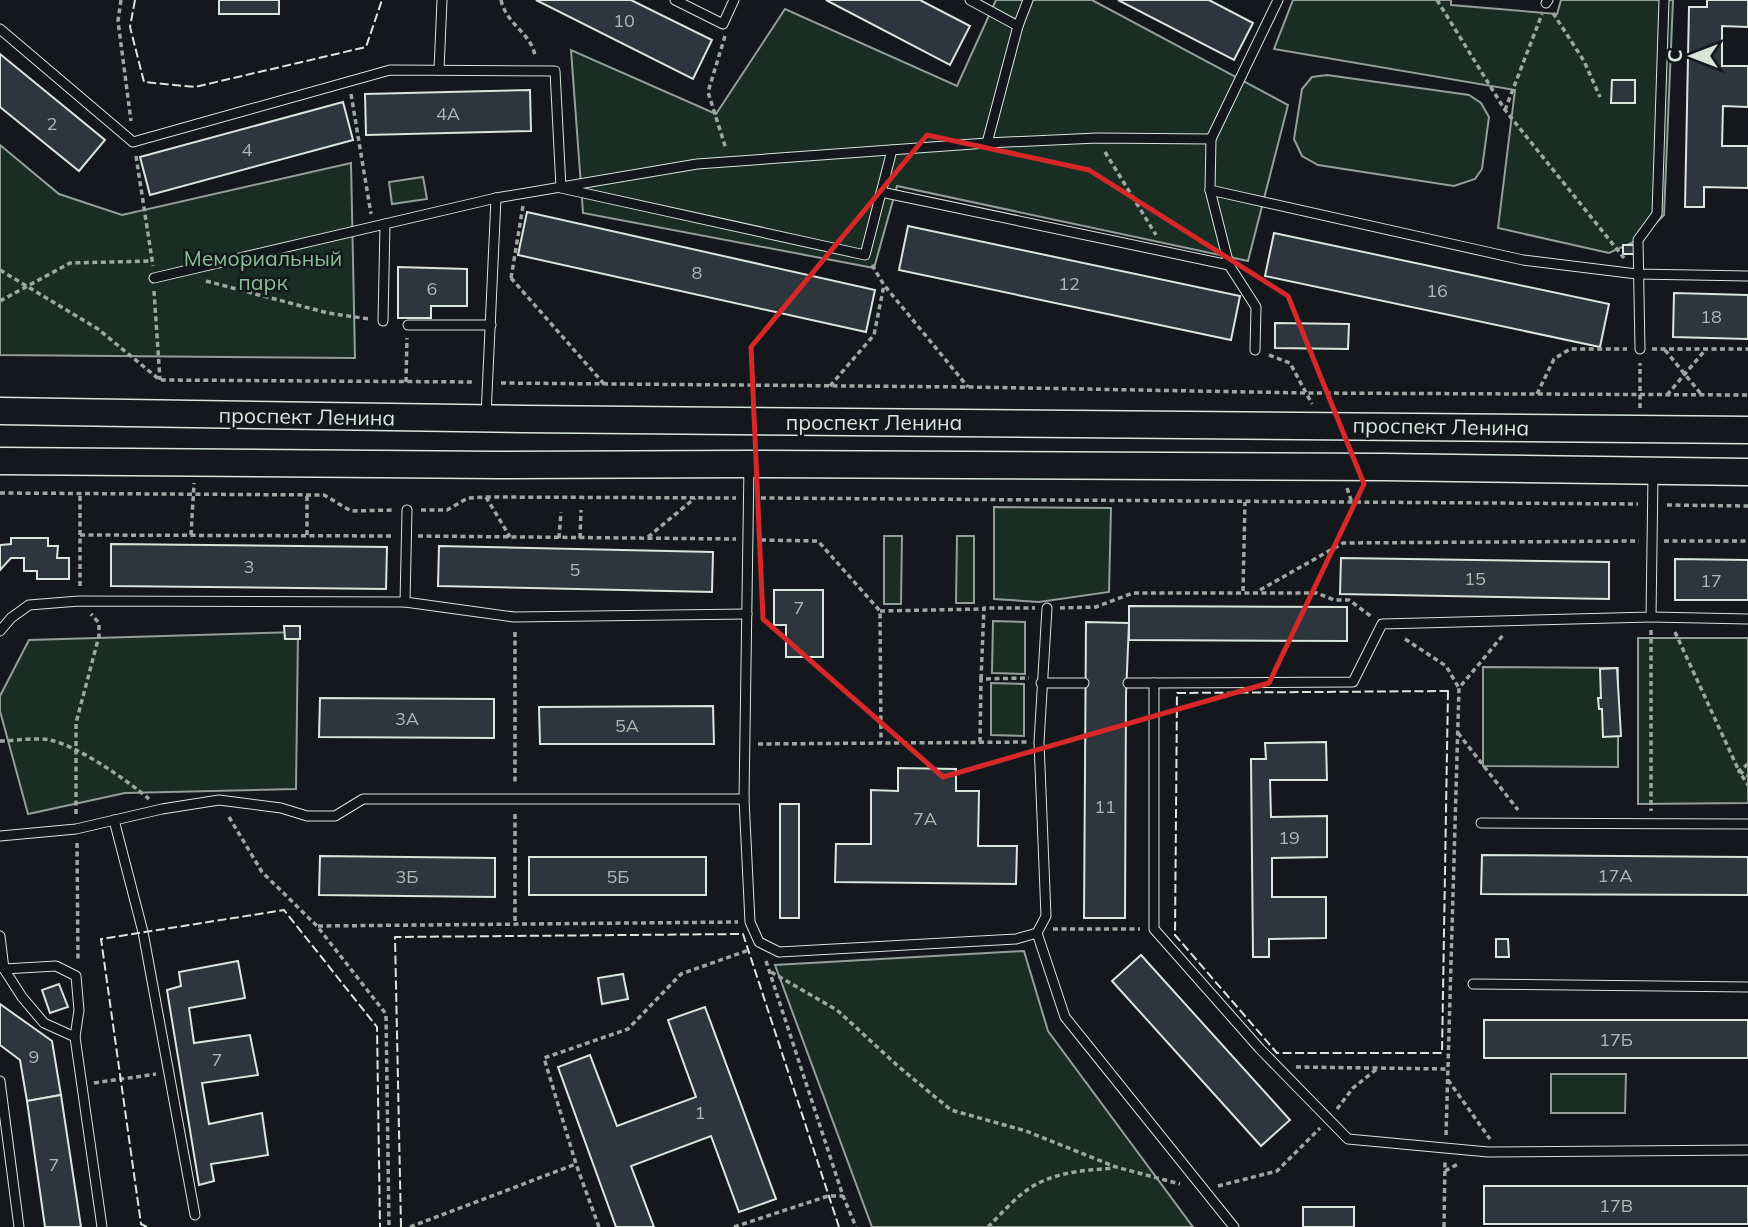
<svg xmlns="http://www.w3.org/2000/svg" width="1748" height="1227" font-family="Mulish,sans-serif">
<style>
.green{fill:#1a2d24;stroke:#939e99;stroke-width:2}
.building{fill:#2c363c;stroke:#d8e6dc;stroke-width:2}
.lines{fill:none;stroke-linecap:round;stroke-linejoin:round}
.lane-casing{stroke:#d8e6dc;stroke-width:11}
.secondary-casing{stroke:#d8e6dc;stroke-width:29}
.path{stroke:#9da8a2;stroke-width:3.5;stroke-dasharray:5 3.5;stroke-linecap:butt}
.lane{stroke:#14181c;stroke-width:9}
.secondary{stroke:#14181c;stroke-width:26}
.fence{stroke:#d8e6dc;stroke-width:2;stroke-dasharray:9 3.5;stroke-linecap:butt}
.marked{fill:none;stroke:#d62828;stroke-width:5;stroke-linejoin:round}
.labels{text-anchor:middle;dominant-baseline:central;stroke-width:5;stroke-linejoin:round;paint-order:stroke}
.number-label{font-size:18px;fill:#adbab4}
.park-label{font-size:21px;fill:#8ac095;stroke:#14181c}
.street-label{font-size:21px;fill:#d8e6dc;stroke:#14181c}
</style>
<rect width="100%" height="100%" fill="#14181c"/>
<g class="green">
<path d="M996,0H1092L1288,105L1248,261L897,186L874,268L583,213L571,50L716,114L785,9L957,86Z"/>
<path d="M1293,0H1451V5L1557,14L1561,0H1673L1664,215L1638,240L1609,253L1498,228L1515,90L1274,49Z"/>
<path d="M1327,75L1469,95L1481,103L1489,117L1482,169L1475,179L1454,186L1318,165L1302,156L1294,139L1302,89L1312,77Z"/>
<path d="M0,145L59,194L122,215L351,163L355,358L0,355Z"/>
<path d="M423,177L427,199L392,204L389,182Z"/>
<path d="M994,507L1111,508L1109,592L1039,602L994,599Z"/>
<path d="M884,536H902L901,604H884Z"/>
<path d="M957,536H974V603H956Z"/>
<path d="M993,621L1025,622V674L992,673Z"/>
<path d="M298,632L296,789L125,793L28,814L0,711V696L29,640Z"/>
<path d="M1638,638H1748V803L1638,804Z"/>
<path d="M1483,667L1618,668V767L1483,766Z"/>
<path d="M991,683L1024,684V736L991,735Z"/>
<path d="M1024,951L1048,1031L1193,1227H872L775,965Z"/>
<path d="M1551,1074H1626L1625,1113H1551Z"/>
</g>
<g class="building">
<rect x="219" y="0" width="60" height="14"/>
<path d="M536,0H631L712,40L693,79Z"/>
<path d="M826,0H920L970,26L950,65Z"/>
<path d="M1118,0H1209L1253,23L1234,60Z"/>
<path d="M1707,0H1748V27L1722,26V66H1748V107L1723,106L1722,146H1748V188L1704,187V207H1685L1689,7H1707Z"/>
<path d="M0,54L105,140L79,171L0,107Z"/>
<path d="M1612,80H1635V103H1611Z"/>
<path d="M530,90L531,131L366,135L365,94Z"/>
<path d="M343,102L353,140L150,195L140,157Z"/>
<path d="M527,212L875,290L866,332L518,255Z"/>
<path d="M908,226L1240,296L1231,340L899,270Z"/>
<path d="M1274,233L1609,304L1600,347L1265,276Z"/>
<rect x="1623" y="245" width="11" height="9"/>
<path d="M398,267L467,269V306H431V318H398Z"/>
<path d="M1674,293L1748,295V339L1673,337Z"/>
<path d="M1275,323L1349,324L1348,349L1275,348Z"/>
<path d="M11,538H48V546H58L57,558H69V579H37V571H24V558H11L0,570V545L11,544Z"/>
<path d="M111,544L387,547L386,589L111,586Z"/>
<path d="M439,546L713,552L712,592L438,586Z"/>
<path d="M1341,558L1609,562V599L1340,594Z"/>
<path d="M1675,559L1748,560V600H1675Z"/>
<path d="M774,590H823V657H786V625H774Z"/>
<path d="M1129,606L1347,607V641L1129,640Z"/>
<path d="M1086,622L1129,623L1126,695L1125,918H1084Z"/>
<path d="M284,626H300V639H285Z"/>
<path d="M1617,668L1621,736L1603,737L1602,709H1599L1598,698H1601L1600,669Z"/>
<path d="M320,698L494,699V738L319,737Z"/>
<path d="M713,706L714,744H540L539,707Z"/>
<path d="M1326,742L1327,780H1270L1271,817L1327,816V857L1272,858V897H1326V938L1269,939V957H1253L1251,759H1266L1265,743Z"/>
<path d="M898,768L956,769V791H979L978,846H1017L1016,884L835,882L836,844H871V790L898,791Z"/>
<rect x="780" y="804" width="19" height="114"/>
<path d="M1482,855L1748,857V895L1481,894Z"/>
<path d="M320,856L495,858V897L319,895Z"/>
<rect x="529" y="857" width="177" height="38"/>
<path d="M1496,939H1508L1509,957H1496Z"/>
<path d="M1141,955L1290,1120L1261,1146L1112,981Z"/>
<path d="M238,961L245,998L189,1008L194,1043L250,1035L258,1075L202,1083L209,1124L262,1113L268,1155L211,1164L214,1181L199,1185L167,990L181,986L179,972Z"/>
<path d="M623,974L628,999L602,1004L598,978Z"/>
<path d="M59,984L68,1007L50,1013L42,990Z"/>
<path d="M0,1004L52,1041L61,1095L27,1101L20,1060L0,1045Z"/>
<path d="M705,1007L776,1199L739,1212L711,1136L631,1166L654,1227H616L558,1067L590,1055L617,1126L696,1097L668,1020Z"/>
<rect x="1484" y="1020" width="264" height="38"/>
<path d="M61,1095L81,1227H45L27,1101Z"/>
<rect x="1484" y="1186" width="264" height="38"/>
<rect x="1303" y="1207" width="51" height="20"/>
</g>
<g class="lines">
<defs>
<g id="lane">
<path d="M675,0L723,24L734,0"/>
<path d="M970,0L1018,26"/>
<path d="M1546,3L1548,0"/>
<path d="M0,29L133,142L390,70L555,71L561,188L865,255L892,150"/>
<path d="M439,70L442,0"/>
<path d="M1211,139L1278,0"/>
<path d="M987,143L1018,26L1028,0"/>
<path d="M1210,190L1229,265L1256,307L1255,350"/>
<path d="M881,192L1229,265"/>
<path d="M154,278L496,198"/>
<path d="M383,321L385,224"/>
<path d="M408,325H491"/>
<path d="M1640,349L1638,240L1657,214L1664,0"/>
<path d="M486,416L496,198L697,164L987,143L1097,138L1211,139L1210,190L1523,260L1637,274L1748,276"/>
<path d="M749,465L744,799L750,922L759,942L779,952L1016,939L1037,933L1046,916L1039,742L1047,608"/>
<path d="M1653,475L1651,617L1382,624L1353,682L1154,683V929L1260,1049L1348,1139L1488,1152L1748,1150"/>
<path d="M405,602L407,510"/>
<path d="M1651,617L1748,619"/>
<path d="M0,631L11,618L29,605L79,601L405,602L514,617L747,614"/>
<path d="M1041,683H1084"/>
<path d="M1128,683H1154"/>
<path d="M114,820L143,932L195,1215"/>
<path d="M1481,823L1748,824"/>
<path d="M0,836L76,829L162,809L219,800L281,808L307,816H335L363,799H744"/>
<path d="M1037,933L1065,1017L1234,1227"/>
<path d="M0,936L4,969L22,997L44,1023L75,1037L102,1227"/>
<path d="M4,969L56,966L76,976L79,1010L75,1037"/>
<path d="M1473,984L1748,987"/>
<path d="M0,1081L19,1227"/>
</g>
<g id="secondary">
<path d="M0,411L524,419L1748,430"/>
<path d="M0,461L498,465L749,464L1384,467L1748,472"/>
</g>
</defs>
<use href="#lane" class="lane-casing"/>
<use href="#secondary" class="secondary-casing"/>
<g class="path">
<path d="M121,0L118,21L131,121"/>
<path d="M501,0C506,24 532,34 535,56"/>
<path d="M1437,0L1505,110L1624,258"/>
<path d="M1553,13L1584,61L1600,97"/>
<path d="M725,36L708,92L726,149"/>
<path d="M351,94L371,214"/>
<path d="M1505,110L1542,14"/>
<path d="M1105,152L1156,235"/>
<path d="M136,156L153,266"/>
<path d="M872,265L884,285L968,387"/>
<path d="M0,270L98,329L160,380L475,382"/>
<path d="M511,278L604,384"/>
<path d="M511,278L523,206"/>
<path d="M206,281L328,313L369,319"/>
<path d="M154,291L160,380"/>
<path d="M0,301L70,263L152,261"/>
<path d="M1652,349H1748"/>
<path d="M1665,350L1701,394"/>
<path d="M1269,355L1290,363L1312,404"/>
<path d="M406,382L407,338"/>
<path d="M501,383L968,387L1307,393L1748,395"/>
<path d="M830,386L874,335L884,285"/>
<path d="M1537,394L1554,359L1570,349H1627"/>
<path d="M1667,395L1706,349"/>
<path d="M1640,408V363"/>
<path d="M1347,488L1352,503"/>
<path d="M0,493L324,495L351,511L392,510"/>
<path d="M486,497L510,537"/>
<path d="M761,498L1638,504"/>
<path d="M1667,505L1748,506"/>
<path d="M421,510H447L468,498L486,497L736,498"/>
<path d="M80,535L393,536"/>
<path d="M191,535L194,483"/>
<path d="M307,535V495"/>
<path d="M418,536L736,539"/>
<path d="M648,537L695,498"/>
<path d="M559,538L561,512"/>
<path d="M580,538L581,510"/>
<path d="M761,540L818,541L880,611L881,742"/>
<path d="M1664,541H1748"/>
<path d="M80,586V494"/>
<path d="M1260,590L1343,543L1639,541"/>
<path d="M1243,591L1245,502"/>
<path d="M1060,608L1096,607L1133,593H1317L1334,600H1349L1372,617"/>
<path d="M880,611L983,609"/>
<path d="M1651,630V811"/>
<path d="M515,632V785"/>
<path d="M1675,632L1739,771L1748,776"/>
<path d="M1405,639L1446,666L1459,688"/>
<path d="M981,679L984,608H1035"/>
<path d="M1458,733L1518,810"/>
<path d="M0,741C15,741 35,737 50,740C78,746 127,780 149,799"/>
<path d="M980,742L981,679L1029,678"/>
<path d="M758,744L1027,742"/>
<path d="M1748,764L1739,771L1748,785"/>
<path d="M76,814V723L99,636V623L91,614"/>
<path d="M515,814V924"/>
<path d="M229,817L262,872L317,926L386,1014L389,1227"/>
<path d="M77,843L78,961"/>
<path d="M318,926L738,922"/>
<path d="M1053,929H1140"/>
<path d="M766,961L843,1196L856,1227"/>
<path d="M771,972L837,1010L899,1067L951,1110L1026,1131L1116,1167L1180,1184"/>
<path d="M1296,1067L1448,1069"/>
<path d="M1448,1080L1490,1139"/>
<path d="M94,1083L156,1074"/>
<path d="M1337,1109L1353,1088L1378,1068"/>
<path d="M1446,1135L1459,688L1504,634"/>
<path d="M1445,1171L1458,1164"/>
<path d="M1218,1186L1277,1171L1320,1128"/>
<path d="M410,1227L576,1164"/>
<path d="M599,1227L576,1164L544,1058L628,1029L681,974L749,950"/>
<path d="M734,1227L828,1196H843"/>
<path d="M988,1227C1004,1211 1021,1190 1043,1181C1065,1171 1090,1170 1114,1168"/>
<path d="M1444,1227L1445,1160"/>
</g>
<use href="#lane" class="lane"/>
<use href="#secondary" class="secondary"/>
<g class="fence">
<path d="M135,0L130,27L144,82L195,87L366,47L382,0"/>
<path d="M1448,691L1442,1053H1277L1175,935L1177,693Z"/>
<path d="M147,1227L141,1224L101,939L284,910L377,1027L380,1227"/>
<path d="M401,1227L395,937L743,934L839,1227"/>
</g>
</g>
<path class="marked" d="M927,135L1089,170L1288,296L1364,484L1269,683L943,777L763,619L751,347Z"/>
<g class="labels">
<g class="number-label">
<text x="624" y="20">10</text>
<text x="448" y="113">4А</text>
<text x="52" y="123">2</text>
<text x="247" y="149">4</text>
<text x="697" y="272">8</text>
<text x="1069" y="283">12</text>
<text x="432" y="288">6</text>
<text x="1437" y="290">16</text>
<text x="1711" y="316">18</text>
<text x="249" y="566">3</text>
<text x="575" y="569">5</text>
<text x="1475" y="578">15</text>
<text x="1711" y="580">17</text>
<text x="799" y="607">7</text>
<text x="407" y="718">3А</text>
<text x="627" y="725">5А</text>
<text x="1105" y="806">11</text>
<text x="925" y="818">7А</text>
<text x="1289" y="837">19</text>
<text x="1615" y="875">17А</text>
<text x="407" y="876">3Б</text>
<text x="618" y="876">5Б</text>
<text x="1616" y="1039">17Б</text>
<text x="34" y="1056">9</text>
<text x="217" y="1059">7</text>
<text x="700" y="1112">1</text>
<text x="54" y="1164">7</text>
<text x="1616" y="1205">17В</text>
</g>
<g class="park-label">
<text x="263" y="258">Мемориальный<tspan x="263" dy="24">парк</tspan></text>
</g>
<g class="street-label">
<text transform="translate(307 416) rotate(1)">проспект Ленина</text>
<text x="874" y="422">проспект Ленина</text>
<text transform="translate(1441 426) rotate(1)">проспект Ленина</text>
</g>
</g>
<g transform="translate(1692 56) rotate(270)" stroke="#14181c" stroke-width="5" paint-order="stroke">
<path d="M0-5L12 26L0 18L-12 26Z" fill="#d8e6dc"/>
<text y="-10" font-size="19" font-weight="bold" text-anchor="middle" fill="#d8e6dc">С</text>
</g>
</svg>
